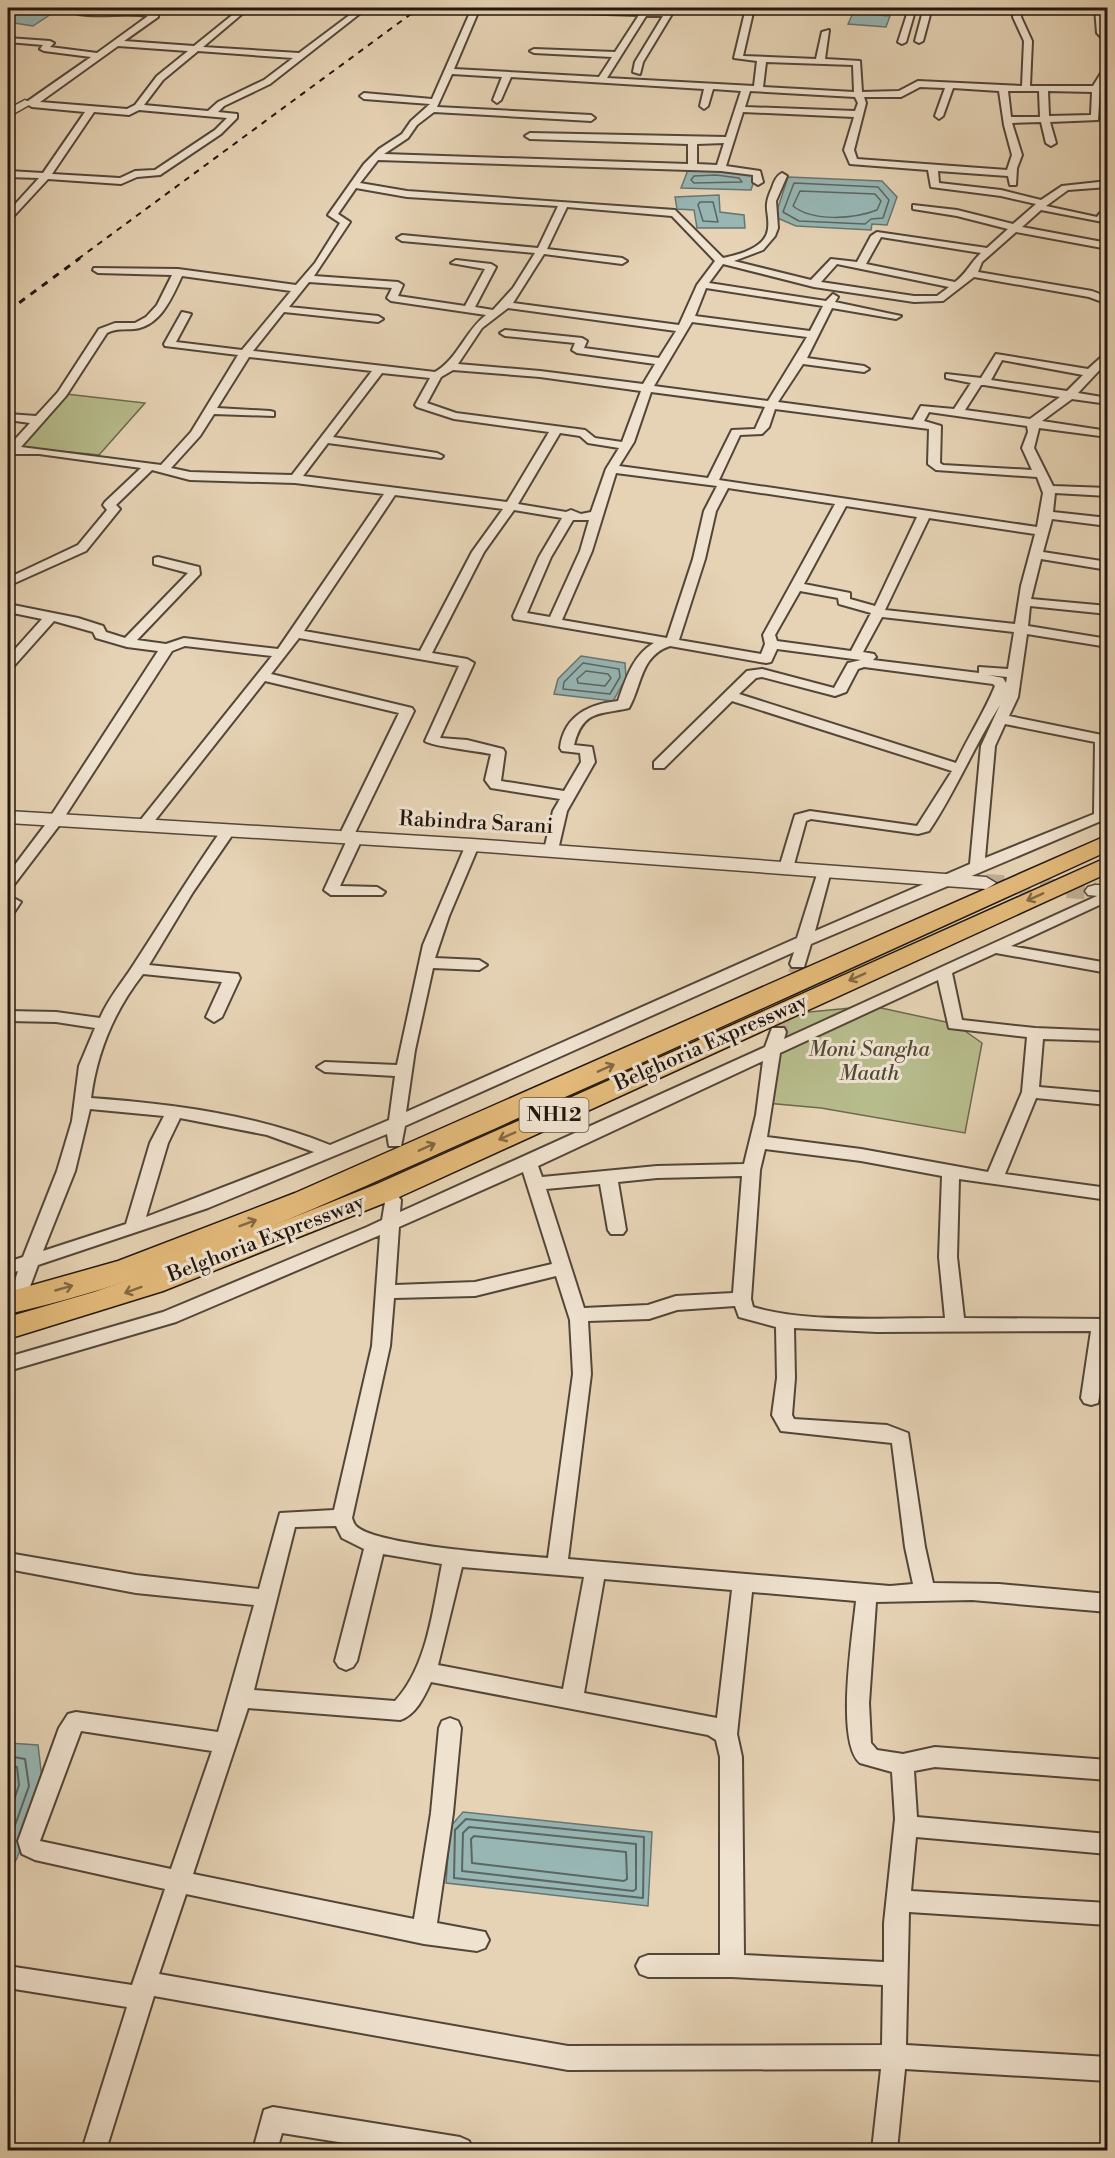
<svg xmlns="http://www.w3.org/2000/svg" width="1115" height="2158" font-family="'Libre Bodoni',serif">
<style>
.green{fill:#b7bc8c;stroke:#6c6a4d;stroke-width:1.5}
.water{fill:#97b6b4;stroke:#687672;stroke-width:1.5}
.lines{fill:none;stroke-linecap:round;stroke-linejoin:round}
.shore-far1{stroke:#5c6661;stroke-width:1.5}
.shore{stroke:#5c6661;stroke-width:2}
.minor-tunnel-far1{stroke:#bfad94;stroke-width:14;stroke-dasharray:14 7;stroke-linecap:butt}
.minor-tunnel{stroke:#bfad94;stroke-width:18;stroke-dasharray:18 9;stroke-linecap:butt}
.tertiary-tunnel{stroke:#bfad94;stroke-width:18;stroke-dasharray:18 9;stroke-linecap:butt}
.minor-casing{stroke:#534638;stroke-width:4}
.tertiary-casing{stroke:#534638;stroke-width:3}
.trunk-casing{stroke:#22170e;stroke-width:3}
.minor{fill:#efe2cf;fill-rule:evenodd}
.tertiary{fill:#efe2cf;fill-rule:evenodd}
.trunk{fill:#e3ba7a;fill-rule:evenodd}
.rail-far1{stroke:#22170e;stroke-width:2;stroke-dasharray:6 6;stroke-linecap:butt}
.rail{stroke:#22170e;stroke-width:3;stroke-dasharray:7 7;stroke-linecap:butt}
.oneway{stroke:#826844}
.labels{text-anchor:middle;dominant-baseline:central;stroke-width:6;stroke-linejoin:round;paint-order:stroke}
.shield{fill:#efe2cf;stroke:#605448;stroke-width:1.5}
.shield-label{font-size:20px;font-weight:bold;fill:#22170e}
.street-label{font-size:21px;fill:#22170e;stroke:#efe2cf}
.park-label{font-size:21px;font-style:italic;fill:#4f4934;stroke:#efe2cf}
</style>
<rect width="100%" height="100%" fill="#e6d3b5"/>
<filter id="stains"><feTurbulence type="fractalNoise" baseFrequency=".00333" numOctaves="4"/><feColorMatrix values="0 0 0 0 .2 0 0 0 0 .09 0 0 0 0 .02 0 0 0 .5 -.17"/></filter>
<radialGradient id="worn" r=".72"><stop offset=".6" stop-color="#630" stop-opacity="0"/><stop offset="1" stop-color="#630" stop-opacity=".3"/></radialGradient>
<g class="green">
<path d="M66,394L145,403L99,455L20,447Z"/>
<path d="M872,1006L955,1024L982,1043L965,1133L821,1108L766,1103L776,1049L788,1014Z"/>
</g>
<g class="water">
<path d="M21,8H60L33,26L8,22V16Z"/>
<path d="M853,13L890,16L886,27L848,24Z"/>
<path d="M716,169L756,174L751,190L681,188L688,170Z"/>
<path d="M788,177L882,181L897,197L887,225L872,224L871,230L796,226L775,217Z"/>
<path d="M719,195L720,212L744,215L745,228H697L694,210L677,209L675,197Z"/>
<path d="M581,656L625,663L626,678L613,701L554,694L558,679Z"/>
<path d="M8,1743L38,1745L43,1787L17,1858L8,1876Z"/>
<path d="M463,1812L652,1832L648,1906L446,1883L450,1827Z"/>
</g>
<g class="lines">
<g class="shore-far1">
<path d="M716,175L739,178L742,182L694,183L691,180L694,176Z"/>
<path d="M794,183L878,187L889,200L883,218L871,219L865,224L799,221L783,212Z"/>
<path d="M800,191L875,194L881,201L877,210C854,219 813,222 793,206Z"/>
<path d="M700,202H713L718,222L703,221L698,205Z"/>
<path d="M583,663L619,669L620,677L610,694L563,689L564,682Z"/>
<path d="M586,671L608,674L611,678L605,686L578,683L577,679Z"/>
</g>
<g class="shore">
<path d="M8,1756L25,1759L29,1786L8,1845"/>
<path d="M8,1765L17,1767L19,1785L8,1818"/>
<path d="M466,1819L644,1837L643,1898L454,1878L455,1830Z"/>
<path d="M469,1827L636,1844V1889L633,1891L462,1871L463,1833Z"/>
<path d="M474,1836L626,1852L627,1879L624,1881L472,1863L471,1839Z"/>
</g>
<path class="minor-tunnel-far1" d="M789,994L798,964"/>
<path class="minor-tunnel" d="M778,1032L790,992"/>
<path class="tertiary-tunnel" d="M986,883L1095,891"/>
<defs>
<g id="minor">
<path d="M82,8L117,13L138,8L137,10L158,13V17L124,41L194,46L241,8H249L203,47L299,53L359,8H367L270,84L224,106L218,112L237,114V118L221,134L160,175L137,177L121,184L48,179L11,219L8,220V212L39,178L8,177V171L43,173L85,112L32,107L25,103L91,57L44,51L40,49L43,45L8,42V38L50,41L54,43L50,47L97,53L148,16C125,12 103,18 78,14ZM118,46L188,51L157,76L135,105L127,109L40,102ZM198,51L293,58L264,80L218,102L208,111L144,105L163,80ZM139,110L227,118L215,130L155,170L135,171L120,178L52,174L94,112L129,115Z"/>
<path d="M472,8L644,11L666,8L659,11L672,14L643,62L640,74L633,72L635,62L663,16H646L607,78L754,86L757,61L734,58L746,8H754L743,56L816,59L822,32L829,30L825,59L860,61L862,92L899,91L918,81L1022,86L1024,41L1013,17L1014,8H1022L1021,17L1032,41L1030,86H1093L1108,62V74L1100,89L1098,120L1050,122L1056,143L1051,146L1046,143L1041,122L1012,123L1022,155L1017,168L1016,185H1010L1008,176L938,171L939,183L1001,190L1041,200L1062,186L1108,181V187L1068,190L1046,206L1097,217L1100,213H1108V219L1103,222L1041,210L1022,227L1108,243V249L1016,232L982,262L978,272L1092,291L1108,297V304L1089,297L974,277L943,301L914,302L814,287L723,264L709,283L826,301L833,294L838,297L835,302L901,316L896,319L832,308L807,358L864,366L869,369L864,372L803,364L778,402L913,420L921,406L954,409L971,383L946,378V374L981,378L996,354L1088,369L1108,351V361L1078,393L1108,398V404L1072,399L1042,421L1108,431V437L1039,428L1034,448L1053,486L1108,488V496L1055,493L1053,512L1108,518V526L1052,519L1043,552L1108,562V570L1041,559L1031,599L1108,606V614L1030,606L1028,626L1108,639V647L1027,634L1018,697L1009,716L1107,736L1108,818L811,944L804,967H792L790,964L794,952L405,1126L401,1146H389L387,1134L208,1208L38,1265L28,1292H16L13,1287L18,1271L8,1274V1262L23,1257L57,1171L72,1121L79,1066L95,1028L56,1022L8,1021V1011L56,1012L100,1018C109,997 122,983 134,964C164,918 192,872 223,828L228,827L235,831L193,892L149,965L238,974L240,978L222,1017L214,1022L206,1017L222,982L143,974C114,1011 97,1052 91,1098C173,1104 253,1114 330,1145L389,1120L395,1076L325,1072L317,1067L325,1062L397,1065L423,945L467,842L472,841L479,845L449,916L435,958L479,960L487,965L479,970L433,968L415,1050L406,1112L797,938L819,868L824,867L831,871L815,931L970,864L981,746L1000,705C974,746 956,791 929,831L918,834L811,819L806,821L793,868L786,872L779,868L795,815L810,811L917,826L952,771L732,701L664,768H654V762L747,671L762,669L834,688L848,663L861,660L777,649L771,662L766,663L670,646C640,656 642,685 629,708C600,715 583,709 574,745L592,747L595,762L567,811L558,850L551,854L544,850L553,811L560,799L491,788L485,780L491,754C478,751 430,746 425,741L459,666L299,638L271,674L412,708L414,711L354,835L362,839L340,886L377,887L385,892L382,895H331L324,890L346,842L338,838L399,713L265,681L149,828H139L137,825L139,822L272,656L185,646L172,651L58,827L13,886L8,887V874L45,825L158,651L127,647L96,638L93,632L54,621L13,667L8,668V657L42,619L8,612V604L78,618L103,626L106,632L125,638L188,573L154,564V558L158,557L199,567L200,574L137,640L166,644L184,638L278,649L384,494L295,483L190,480L152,470L116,505L120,509L86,551L8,586V578L78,545L107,510L103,505L105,502L141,468L39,454H15L8,457V447L30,423L8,420V414L36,416L58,392L99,329L115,323H135L146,317L157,305L172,275L98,273L93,270L94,268L178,269L296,285L315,263L340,223L328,215L364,164L379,149L402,134L411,121L430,104L364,99L360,96L364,93L432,99ZM479,10L639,15L615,52L534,49L530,51L534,53L612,57L599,77L454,69ZM766,62L853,65L854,92L763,87ZM452,74L502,77L493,100L497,103L501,100L511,77L704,89L700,106L704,109L708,106L713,89L741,91L726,137L530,133L525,136L530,139L688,144V164L384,154L408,138L417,125L434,112L591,121L595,118L591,115L437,107ZM920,87L945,88L935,116L939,119L943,116L953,88L999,91L1004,125L1012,155L1007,170L857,159L854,150L866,103L864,97H901ZM750,91L855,97L858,103L855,111L745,107ZM1008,91H1039L1040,117H1011ZM1048,91L1092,92L1091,115L1049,116ZM743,112L854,117L844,150L850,164L928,170L931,187L1001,196L1036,204L1013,224L957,210L913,205V209L957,216L1008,229L987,248L877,232L871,236L857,262L831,259L811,280L734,261L763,250L775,236L778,228L776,201L787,176L782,173C776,176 774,182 772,188C762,209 770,211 768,229C766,248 738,255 723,258L675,210L407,191L360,183L378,160L721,171L753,175V182L758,185L763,182L760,171L726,166ZM724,143L717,165L697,164V144ZM356,188L407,197L558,206L538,248L402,235L397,238L402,241L535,253L513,288L493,310L475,307L496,267L491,264L456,260L451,263L485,269L465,306L398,296L403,285L398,282L314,276L350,222L338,214ZM567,207L672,216L715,261L697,285L679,325L513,303L544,254L622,264L627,261L622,258L547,249ZM881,237L981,253C971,262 967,273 955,282L866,264ZM837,264L949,287L937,296H914L821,282ZM182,276L291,291L242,350L176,342L191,314L182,312L164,344L165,346L238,355L191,432L161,465L21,447L66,396L107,333C116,328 124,330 134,329C161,326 172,297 182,276ZM309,282L392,288L387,298L391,301L486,315C465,331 458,359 435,372L253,351L284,312L378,322L383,319L378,316L289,307ZM706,288L823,306L810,331L695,316ZM508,308L676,331L659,358L584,348L587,341L582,338L505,330L500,333L505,336L575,343L572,350L577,353L655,364L643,384L540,371L458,364L482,328ZM692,322L807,337L768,401L654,386ZM249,357L372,371L292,475L190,472L171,468L200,436L214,414L274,416V412L270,411L217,408ZM1002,360L1083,375L1067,391L991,380ZM453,370L540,377L641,391L622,442L595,438L585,430L456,413L427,403L441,377ZM382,373L430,378L415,405L417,407L454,419L549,432L507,502L303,476L328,443L441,458L443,456L437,453L333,437ZM981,385H984L1060,397L1030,419L965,410ZM651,392L765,407L755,429L732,430L708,478L619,466L634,442ZM775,409L929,429L928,464L936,470L1037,477L1043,493L1037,527L719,480L740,435L762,434L769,427ZM929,412L1027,426L1028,432L1022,448L1032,470L943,465L940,463L941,426L924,421ZM560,433L580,436L588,443L619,448L606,469L591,512L581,514L571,510L566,512L518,504ZM616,473L717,486L704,511L693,559L667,638L562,620L592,551ZM728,488L835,504L763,635L765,644L761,654L679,640L705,559L716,511ZM395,495L503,509L472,552L420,651L304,631ZM846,506L917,517L875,606L850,599V593L804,584ZM514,510L562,518L539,557L513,616L514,619L654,643C632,656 626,679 618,701C590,704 564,715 560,748L562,751L580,753L581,762L564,791L501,781L505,752L503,749L467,740L440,738L474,663L467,659L432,653L484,552ZM929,518L1035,534L1021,586L1015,624L885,610ZM573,520H589L580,551L550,617L527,613L551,557ZM800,591L838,598L839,604L871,613L851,651L777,641L775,635ZM882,617L1014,632L1008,669L979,667V673L873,660L876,657L874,654L863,652ZM864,667L993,684L995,686C984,713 968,737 956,763L739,694L756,678L762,677L835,696L846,692L858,669ZM988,675L1007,677L1006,683L1003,678ZM1005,724L1095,742L1094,814L985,858L995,746ZM90,1109L164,1116L150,1143L126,1224L43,1251L75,1171ZM180,1118L267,1135L314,1152L146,1217L168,1143Z"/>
<path d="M909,8H950L931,11L923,41L919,43L915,41L923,11H915L906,42L902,44L898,42Z"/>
<path d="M1095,8H1103L1108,44L1097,33Z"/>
<path d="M1108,891V901L1011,946L1108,963V973L996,953L952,973L962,1020L1035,1028L1108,1031V1041L1043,1039L1039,1087L1108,1093V1105L1036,1098L1005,1174L1108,1188V1200L959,1179L957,1257L964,1318L1108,1319V1345L1098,1403L1091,1405L1084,1403L1081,1398L1091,1331L877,1332L794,1328L795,1378L792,1415L794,1419L887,1425L908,1433L925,1547L933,1583L999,1584L1108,1594V1612L972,1600L876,1602L869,1703L871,1743L877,1750L903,1754L935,1747L1108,1760V1780L935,1767L914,1771L917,1817L1108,1834V1854L916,1837L911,1891L1108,1903V1925L909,1912L906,2045L1108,2057V2081L905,2069L897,2150H872L881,2069L568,2070L154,1996L106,2150H82L127,2007L8,1988V1966L132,1985L165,1889L35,1860L22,1854L18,1841L59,1728L68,1714L76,1712L218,1732L254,1605L136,1593L8,1569V1553L136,1575L259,1589L280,1513L334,1510L372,1346L380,1235L176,1322L8,1371V1357L163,1312L367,1227L382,1220L386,1196H398L401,1200L400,1212L765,1047L772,1028H784L786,1032L784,1039ZM938,980L949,1028L1027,1037L1022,1092L988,1172L861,1149L767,1137L780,1053ZM763,1061L756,1115L744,1164L657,1166L542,1177L538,1166ZM765,1149L861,1161L942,1176L939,1257L945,1318C888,1318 806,1323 753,1307L751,1299L760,1170ZM523,1172L552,1264L475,1282L395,1285L399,1227ZM742,1176L733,1293L676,1296L648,1305L584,1308L546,1189L600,1184L608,1230L611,1234H623L626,1230L618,1182L657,1178ZM556,1276L570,1320L573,1374L548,1558C514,1555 376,1546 356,1526C354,1524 353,1521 352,1518L390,1346L394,1298L475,1296ZM735,1306L739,1317L776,1327L777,1378L772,1415L781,1431L892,1443L905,1547L913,1584L890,1586L568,1559L591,1374L588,1321L649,1319L677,1310ZM336,1526L342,1538L364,1549L335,1661L339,1667L346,1670L353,1667L357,1661L383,1554L442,1564C433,1609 427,1667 395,1701L254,1690L295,1527ZM462,1567L584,1577L563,1689L438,1665ZM604,1579L732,1590L717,1718L584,1693ZM752,1592L856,1601C853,1633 835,1742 860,1763L892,1772L895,1819L884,1923V1962L744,1955L742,1757L737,1734ZM431,1682L708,1735L716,1740L720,1757V1955H648L640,1958L636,1966L640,1974L648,1977H732L883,1985L882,2045L568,2046L159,1974L186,1894L424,1944L477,1951L485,1948L489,1940L485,1932L437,1923L453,1813L461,1728L458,1721L450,1718L442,1721L439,1728L431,1813L414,1919L193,1874L248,1708L400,1720C416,1715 424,1697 431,1682ZM81,1731L212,1751L171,1869L40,1841Z"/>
<path d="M8,895L21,902L13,914L8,916Z"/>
<path d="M273,2107L460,2137L469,2141L473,2150H388L282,2133L277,2150H253L264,2110Z"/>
</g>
<g id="tertiary">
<path d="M25,100L31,103L29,105L8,117V109Z"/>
<path d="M8,811L472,839L986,877L996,883L986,889L472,851L8,823Z"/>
<path d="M1095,885H1108V897L1088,895L1085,891L1088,887Z"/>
</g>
<g id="trunk">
<path d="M1108,835V851C898,947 689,1042 478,1136C326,1203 171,1278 8,1314V1292L118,1261L295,1193Z"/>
<path d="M1108,857V873L397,1198L163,1291L8,1339V1317L94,1292L189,1259L377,1184Z"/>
</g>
</defs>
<use href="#minor" class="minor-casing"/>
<use href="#tertiary" class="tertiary-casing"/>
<use href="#trunk" class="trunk-casing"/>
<use href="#minor" class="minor"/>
<use href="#tertiary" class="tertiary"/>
<use href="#trunk" class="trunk"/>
<path class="rail-far1" d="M78,259L419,8"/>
<path class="rail" d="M8,311L80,258"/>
</g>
<defs><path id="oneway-shaft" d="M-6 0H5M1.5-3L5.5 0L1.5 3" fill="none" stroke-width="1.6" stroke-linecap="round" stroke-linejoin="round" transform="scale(1.5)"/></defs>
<g class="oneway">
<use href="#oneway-shaft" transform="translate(1035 897) rotate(156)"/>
<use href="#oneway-shaft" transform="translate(857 977) rotate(156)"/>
<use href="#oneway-shaft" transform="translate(606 1068) rotate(-24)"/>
<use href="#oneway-shaft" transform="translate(507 1136) rotate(156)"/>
<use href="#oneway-shaft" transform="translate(427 1147) rotate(-24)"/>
<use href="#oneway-shaft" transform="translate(248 1223) rotate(-21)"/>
<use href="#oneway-shaft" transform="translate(64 1288) rotate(-16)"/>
<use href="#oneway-shaft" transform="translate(133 1290) rotate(160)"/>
</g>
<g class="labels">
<rect class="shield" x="519.5" y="1098" width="69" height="34" rx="4.5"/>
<g class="shield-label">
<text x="554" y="1115">NH12</text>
</g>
<g class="street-label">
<text transform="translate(476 823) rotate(3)">Rabindra Sarani</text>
<text transform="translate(711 1043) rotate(-24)">Belghoria Expressway</text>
<text transform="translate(266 1239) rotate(-21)">Belghoria Expressway</text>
</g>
<g class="park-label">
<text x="869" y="1050">Moni Sangha<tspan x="869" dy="24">Maath</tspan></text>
</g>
</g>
<rect width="1115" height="2158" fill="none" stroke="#e6d3b5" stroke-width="30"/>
<rect x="9" y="9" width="1097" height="2140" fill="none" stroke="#22170e" stroke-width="3"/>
<rect x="15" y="15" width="1085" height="2128" fill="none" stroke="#22170e" stroke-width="1.5"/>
<rect width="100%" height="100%" filter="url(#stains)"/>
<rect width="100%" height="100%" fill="url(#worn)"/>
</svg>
